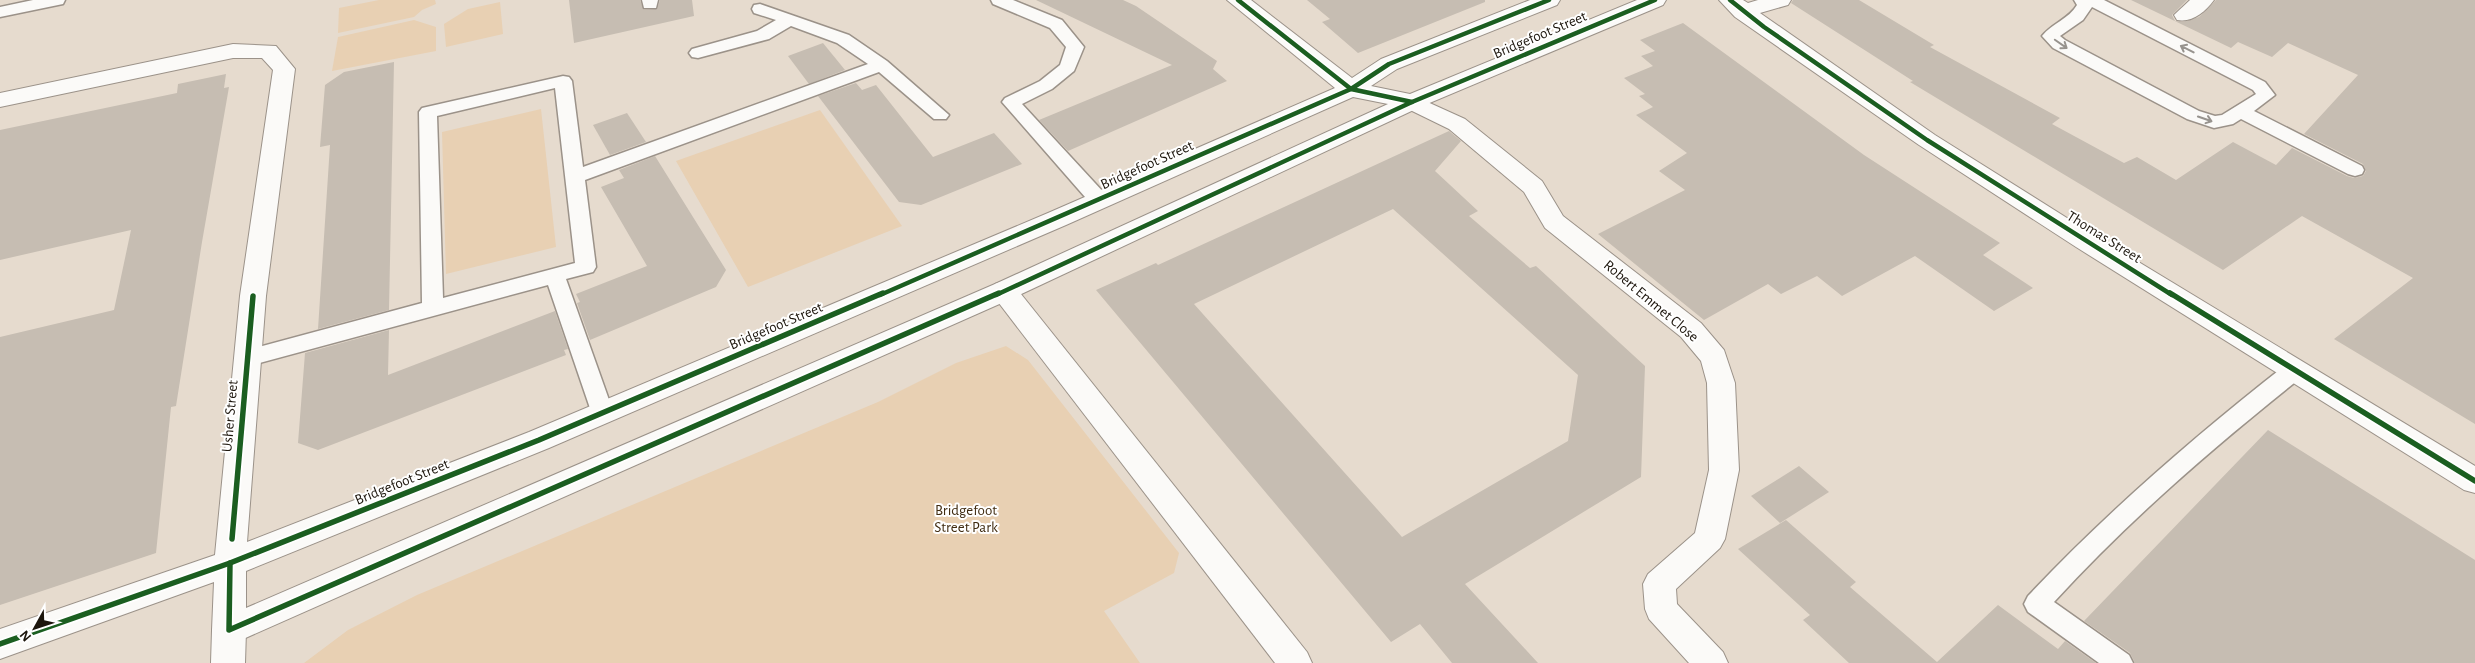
<svg xmlns="http://www.w3.org/2000/svg" width="2475" height="663" font-family="'Alegreya Sans',sans-serif">
<style>
.green{fill:#e8d0b3}
.building{fill:#c6bdb2;fill-rule:evenodd}
.lines{fill:none;stroke-linecap:round;stroke-linejoin:round}
.lane-casing{stroke:#9b9289;stroke-width:3}
.street-casing{stroke:#9b9289;stroke-width:2}
.secondary-casing{stroke:#9b9289;stroke-width:2}
.lane{fill:#fbfaf8;fill-rule:evenodd}
.street{fill:#fbfaf8;fill-rule:evenodd}
.secondary{fill:#fbfaf8;fill-rule:evenodd}
.cycleway-far1-casing{stroke:#fff;stroke-width:7}
.cycleway-casing{stroke:#fff;stroke-width:9}
.cycleway-far1{stroke:#1b5e20;stroke-width:4.5}
.cycleway{stroke:#1b5e20;stroke-width:5.5}
.oneway{stroke:#97938e}
.labels{text-anchor:middle;dominant-baseline:central;stroke-width:4;stroke-linejoin:round;paint-order:stroke}
.street-label{font-size:15px;fill:#1c150c;stroke:#fff}
.park-label{font-size:15px;fill:#402c11;stroke:#fff}
</style>
<rect width="100%" height="100%" fill="#e6dbce"/>
<g class="green">
<path d="M379,0H435L436,4L422,10L414,17L338,33L339,8Z"/>
<path d="M500,2L503,34L446,47L444,24L468,9Z"/>
<path d="M414,20L436,27V51L332,71L338,37Z"/>
<path d="M541,109L556,247L446,274L442,132Z"/>
<path d="M820,110L902,226L748,287L676,161Z"/>
<path d="M1006,346L1028,360L1179,553L1174,573L1104,611L1140,663H304L348,630L417,595L878,402L956,363Z"/>
</g>
<g class="building">
<path d="M569,0H640L644,10L657,9L660,0H692L694,16L574,43Z"/>
<path d="M1036,0H1123L1136,6L1217,61L1213,69L1227,81L1068,151L1039,120L1172,65Z"/>
<path d="M1307,0H1485V2L1358,53L1322,22L1330,19Z"/>
<path d="M1793,0H1859L1934,45L1930,47L2060,118L2052,124L2124,163L2137,157L2176,180L2233,142L2276,165L2292,148L2347,176L2354,178L2363,176L2366,171L2363,164L2304,134L2358,75L2288,43L2272,57L2238,42L2231,48L2131,0H2187L2172,15L2175,21L2182,22L2199,17L2216,0H2475V424L2334,339L2413,278L2302,216L2223,270L1910,82L1913,81L1791,3Z"/>
<path d="M1683,23L1864,155L2000,243L1983,255L2033,288L1994,311L1915,256L1842,296L1817,276L1781,294L1768,284L1704,320L1598,234L1685,190L1659,171L1687,153L1636,115L1653,107L1639,96L1645,94L1624,78L1653,66L1641,56L1655,51L1640,40Z"/>
<path d="M823,43L845,70L809,84L788,56Z"/>
<path d="M394,62L389,310L318,329L330,145L320,147L325,85L344,72Z"/>
<path d="M226,74L224,88L229,87L202,242L176,406L171,407L156,553L0,605V337L114,310L131,230L0,260V130L177,93L178,84Z"/>
<path d="M856,83L862,90L876,85L933,157L994,133L1022,164L921,205L899,202L818,96Z"/>
<path d="M627,113L646,142L610,155L593,125Z"/>
<path d="M1449,131L1461,141L1435,171L1478,211L1469,216L1530,268L1536,266L1645,366L1641,477L1465,584L1538,663H1452L1420,624L1391,642L1096,290L1156,263L1158,265ZM1393,209L1578,375L1568,441L1402,537L1194,304Z"/>
<path d="M655,156L726,270L716,287L590,340L577,303L580,302L576,294L647,266L601,187L624,178L619,170Z"/>
<path d="M555,311L568,349L564,350L566,355L318,450L298,443L305,353L389,330L388,375Z"/>
<path d="M2268,430L2475,560V663H2135L2130,653L2084,621Z"/>
<path d="M1799,466L1829,492L1780,523L1751,496Z"/>
<path d="M1786,520L1856,582L1850,587L1937,662L1998,605L2058,649L2065,641L2096,663H1849L1803,620L1810,615L1738,549Z"/>
</g>
<g class="lines">
<defs>
<g id="lane">
<path d="M33,0H65L63,4L0,17V7Z"/>
<path d="M642,0H658L656,8H644Z"/>
<path d="M991,0H1013L1062,20L1084,47L1074,71L1052,89L1022,104L1106,195L1109,200L1106,205L1099,206L1092,205L1002,102L1005,98L1040,81L1060,65L1066,47L1050,28L993,4Z"/>
<path d="M2074,0H2104L2265,82L2275,95L2254,111L2362,166L2364,170L2362,174L2355,176L2348,174L2241,119L2233,124L2214,128L2187,119L2053,48L2042,36C2052,23 2069,19 2077,5ZM2092,7L2253,90L2256,94L2222,115L2215,116L2199,111L2065,40L2060,36L2083,20Z"/>
<path d="M760,4L849,35L887,61L949,115L946,119H934L879,72L585,180L596,267L593,272L566,279L614,414L611,420L603,423L595,420L592,414L548,285L248,366L240,364L237,358L240,352L422,303L419,112L422,108L563,76L569,77L572,81L583,167L868,64L837,43L791,26L769,39L698,58L692,57L689,53L692,49L757,31L776,20L754,13L752,9L754,5ZM555,88L575,263L443,298L437,116Z"/>
<path d="M2295,362L2303,364L2306,370L2303,376C2215,446 2130,519 2054,602L2129,655L2133,663H2099L2028,612L2024,604L2028,596C2108,511 2195,436 2287,364Z"/>
</g>
<g id="street">
<path d="M2190,0H2214C2205,12 2192,23 2177,20L2174,15Z"/>
<path d="M1412,95L1465,119L1542,181L1563,216L1701,323L1724,350L1735,383L1739,470L1725,539L1720,548L1676,589L1677,604L1723,652L1728,663H1689L1649,619L1645,609L1643,584L1648,574L1695,533L1709,470L1707,383L1701,361L1681,337L1545,228L1524,192L1449,129L1404,107L1400,102L1404,97Z"/>
<path d="M1004,281L1013,284L1307,652L1312,663H1275L995,298L991,291L995,284Z"/>
<path d="M229,615L241,620L246,630L245,663H211L212,630L217,620Z"/>
</g>
<g id="secondary">
<path d="M1227,0H1251L1352,78L1381,59L1530,0H1560L1557,5L1397,69L1371,86L1410,94L1637,0H1666L1663,5L1420,107L1013,298L241,640L229,645L217,640L212,630L214,582L0,659V629L215,555L240,296L273,70L262,58H233L0,107V93L233,44L276,46L295,69L266,296L247,542L529,432L1048,213L1335,88ZM1353,97L1388,104L995,284L246,608V571L549,448L1066,225Z"/>
<path d="M1719,0H1743L1748,3L1758,0H1791L1788,5L1760,13L1935,135L2094,235L2475,466V493L2464,490L2076,247L1919,145L1735,17Z"/>
</g>
</defs>
<use href="#lane" class="lane-casing"/>
<use href="#street" class="street-casing"/>
<use href="#secondary" class="secondary-casing"/>
<use href="#lane" class="lane"/>
<use href="#street" class="street"/>
<use href="#secondary" class="secondary"/>
<defs>
<g id="cycleway-far1">
<path d="M1238,0L1351,89L1412,102"/>
<path d="M1730,0L1764,27L1927,140L2172,295"/>
<path d="M880,295L1351,89L1389,64L1549,0"/>
<path d="M996,295L1412,102L1655,0"/>
</g>
<g id="cycleway">
<path d="M2170,293L2475,481"/>
<path d="M232,539L253,296"/>
<path d="M230,563L229,630L999,293"/>
<path d="M0,644L230,563L539,440L883,293"/>
</g>
</defs>
<use href="#cycleway-far1" class="cycleway-far1-casing"/>
<use href="#cycleway" class="cycleway-casing"/>
<use href="#cycleway-far1" class="cycleway-far1"/>
<use href="#cycleway" class="cycleway"/>
</g>
<defs><path id="oneway-shaft" d="M-6 0H5M1.5-3L5.5 0L1.5 3" fill="none" stroke-width="1.6" stroke-linecap="round" stroke-linejoin="round" transform="scale(1.25)"/></defs>
<g class="oneway">
<use href="#oneway-shaft" transform="translate(2061 44) rotate(35)"/>
<use href="#oneway-shaft" transform="translate(2187 49) rotate(-153)"/>
<use href="#oneway-shaft" transform="translate(2205 119) rotate(19)"/>
</g>
<g class="labels">
<g class="street-label">
<text transform="translate(1540 35) rotate(-23)">Bridgefoot Street</text>
<text transform="translate(1147 165) rotate(-24)">Bridgefoot Street</text>
<text transform="translate(2104 237) rotate(32)">Thomas Street</text>
<text transform="translate(1651 301) rotate(40)">Robert Emmet Close</text>
<text transform="translate(776 326) rotate(-23)">Bridgefoot Street</text>
<text transform="translate(230 416) rotate(-85)">Usher Street</text>
<text transform="translate(402 482) rotate(-22)">Bridgefoot Street</text>
</g>
<g class="park-label">
<text x="966" y="510">Bridgefoot<tspan x="966" dy="17">Street Park</tspan></text>
</g>
</g>
<g transform="translate(35 628) rotate(230)" stroke="#ffffff" stroke-width="4" paint-order="stroke">
<path d="M0-4L9 19L0 12L-9 19Z" fill="#1c150c"/>
<text y="-8" font-size="14" font-weight="bold" text-anchor="middle" fill="#1c150c">N</text>
</g>
</svg>
